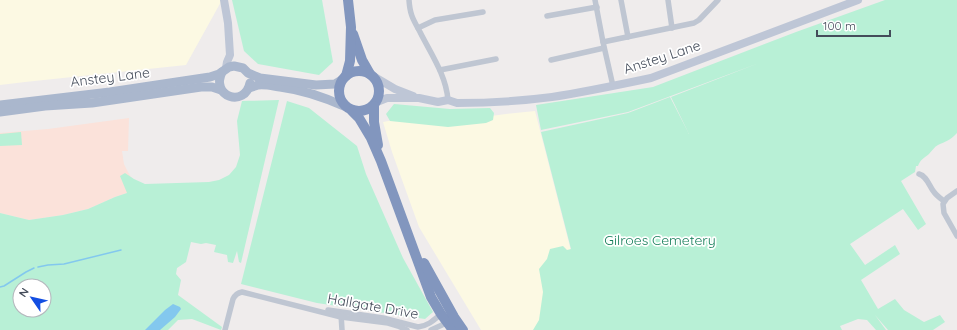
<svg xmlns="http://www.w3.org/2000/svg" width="957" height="330" font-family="Quicksand,sans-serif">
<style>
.commercial{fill:#fcf9e3}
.medical{fill:#fbe2da}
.green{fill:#b8f0d6;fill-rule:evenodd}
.water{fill:#83c8ee}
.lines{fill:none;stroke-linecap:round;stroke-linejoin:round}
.stream{stroke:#83c8ee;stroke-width:1.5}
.street{stroke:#bfc6d2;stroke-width:5.5}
.secondary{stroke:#bec6d6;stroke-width:8}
.primary{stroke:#aab7cd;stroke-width:9}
.highway{stroke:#8296be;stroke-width:10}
.labels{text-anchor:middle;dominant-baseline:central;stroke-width:3.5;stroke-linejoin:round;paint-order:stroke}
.street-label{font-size:14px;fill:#444c5a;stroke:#fff}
.park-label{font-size:14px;fill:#137d58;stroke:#fff}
</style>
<rect width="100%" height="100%" fill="#efecec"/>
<g class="commercial">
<path d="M0,0H222L186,65L25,82L0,85Z"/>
<path d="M535,111L571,251L549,326L542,330H481L419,227L392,152L383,122L399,119L460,120L506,114Z"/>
</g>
<path class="medical" d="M129,118L128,151H122L124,164L128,172L136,186L127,193L115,197L88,209L63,215L29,220L0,213V133L48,129Z"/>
<g class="green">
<path d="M232,0H322L333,62L319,75L258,64L244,51Z"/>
<path d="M885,0H957V133C952,139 945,142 938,145C934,147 932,151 929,154C924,158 920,160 918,166H916L915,172L901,181L926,224L918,230L903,209L850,244L865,265L895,245L900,254L861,280L878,309L895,299L904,310L924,322L940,315L945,322L933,330H888L875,315L886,330H876L867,320L858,319L840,326L842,330H533L539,320L543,292L539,269L547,259L550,249L563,246L567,250L571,249L541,132L628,113L670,97L689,134L671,97L759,63L628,112L541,130L536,105L653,87L796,32Z"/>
<path d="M279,100L241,263L239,262L237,251L233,263L228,262L227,255L214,252L216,245L206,243L201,244L191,242L186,262L177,268L176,274L181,280L178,295L222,327L221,330L192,319L178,320L168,330H0V213L29,220L63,215L88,209L115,197L127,193L120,176L125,173L134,179L145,184L209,182L219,180L229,175L236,167L240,155L237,121L242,101ZM20,286H44V310H20Z"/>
<path d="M287,101L309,108L357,146L366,174L403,258L433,312L425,319L317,303L241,284Z"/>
<path d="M394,104L450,109L490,108L494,113L493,120L486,123L448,127L390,121L386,114Z"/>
<path d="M21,132L22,145L0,146V134Z"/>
</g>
<path class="water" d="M173,304L180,307L181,309L175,317L160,330H145L165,310Z"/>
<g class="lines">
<g class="stream">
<path d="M38,267L48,265L64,264L121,250"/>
<path d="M0,287L4,286L26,272L34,268"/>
</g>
<g class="street">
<path d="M409,0C410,15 413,19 420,32C431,54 446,75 448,100"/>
<path d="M595,0L603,42L613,86"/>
<path d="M621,0L628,37"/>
<path d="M668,0L672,28"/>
<path d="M547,16L597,7"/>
<path d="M418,28L435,20L483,12"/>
<path d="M603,42L694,23L699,20L718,0"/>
<path d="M551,60L604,48"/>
<path d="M440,70L496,59"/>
<path d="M919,174C927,176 929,186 934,192C937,196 940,198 944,201"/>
<path d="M957,191L947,198L943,204L944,213L957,236"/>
<path d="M328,310L383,318L418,327C428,326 434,320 441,314"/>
<path d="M341,314L342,330"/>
<path d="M225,330L233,299C235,295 237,293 242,292L341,317L388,323L398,326L407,330"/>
<path d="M431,330L442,325L446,322"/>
</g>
<g class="secondary">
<path d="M224,0L228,23L230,55L227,62L226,68"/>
<path d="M373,76L395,89L413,96"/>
<path d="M377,102L387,98H419L438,102L448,100L457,103C489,103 521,101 552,97C585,92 618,85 651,78L858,0"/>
</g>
<g class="primary">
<path d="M222,72C210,97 245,108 250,83"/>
<path d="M249,88C252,87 255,86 258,85C265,84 273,86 280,87C303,90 324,97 346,107"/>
<path d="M0,105L110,92L210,77L219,74L229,67L234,66L243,68L248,73L255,76L260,78L316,85L335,84L343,79"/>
<path d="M0,112L45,106L92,103L201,87H212L221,90"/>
</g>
<g class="highway">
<path d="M353,34L362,60L370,74"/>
<circle cx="359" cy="91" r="20"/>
<path d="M346,76L350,61L351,27L348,0"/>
<path d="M374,106V122L378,145"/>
<path d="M352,111L359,118L371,138L381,161L431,297L441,314L453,330"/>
<path d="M424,263L454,317L463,330"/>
</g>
</g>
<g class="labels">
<g class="street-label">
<text transform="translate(662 57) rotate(-18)">Anstey Lane</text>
<text transform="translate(110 77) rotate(-7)">Anstey Lane</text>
<text transform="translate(373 306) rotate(10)">Hallgate Drive</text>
</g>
<g class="park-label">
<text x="660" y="240">Gilroes Cemetery</text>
</g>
</g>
<g transform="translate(32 298) rotate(304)"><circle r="19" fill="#ffffff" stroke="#b4b7bd"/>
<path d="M0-3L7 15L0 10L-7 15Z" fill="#134ee2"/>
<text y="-6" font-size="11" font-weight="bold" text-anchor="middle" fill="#444c5a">N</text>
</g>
<path d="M817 30v6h73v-6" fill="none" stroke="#444c5a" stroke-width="2"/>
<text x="823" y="30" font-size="12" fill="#444c5a" stroke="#ffffff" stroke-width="3" paint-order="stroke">100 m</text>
</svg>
